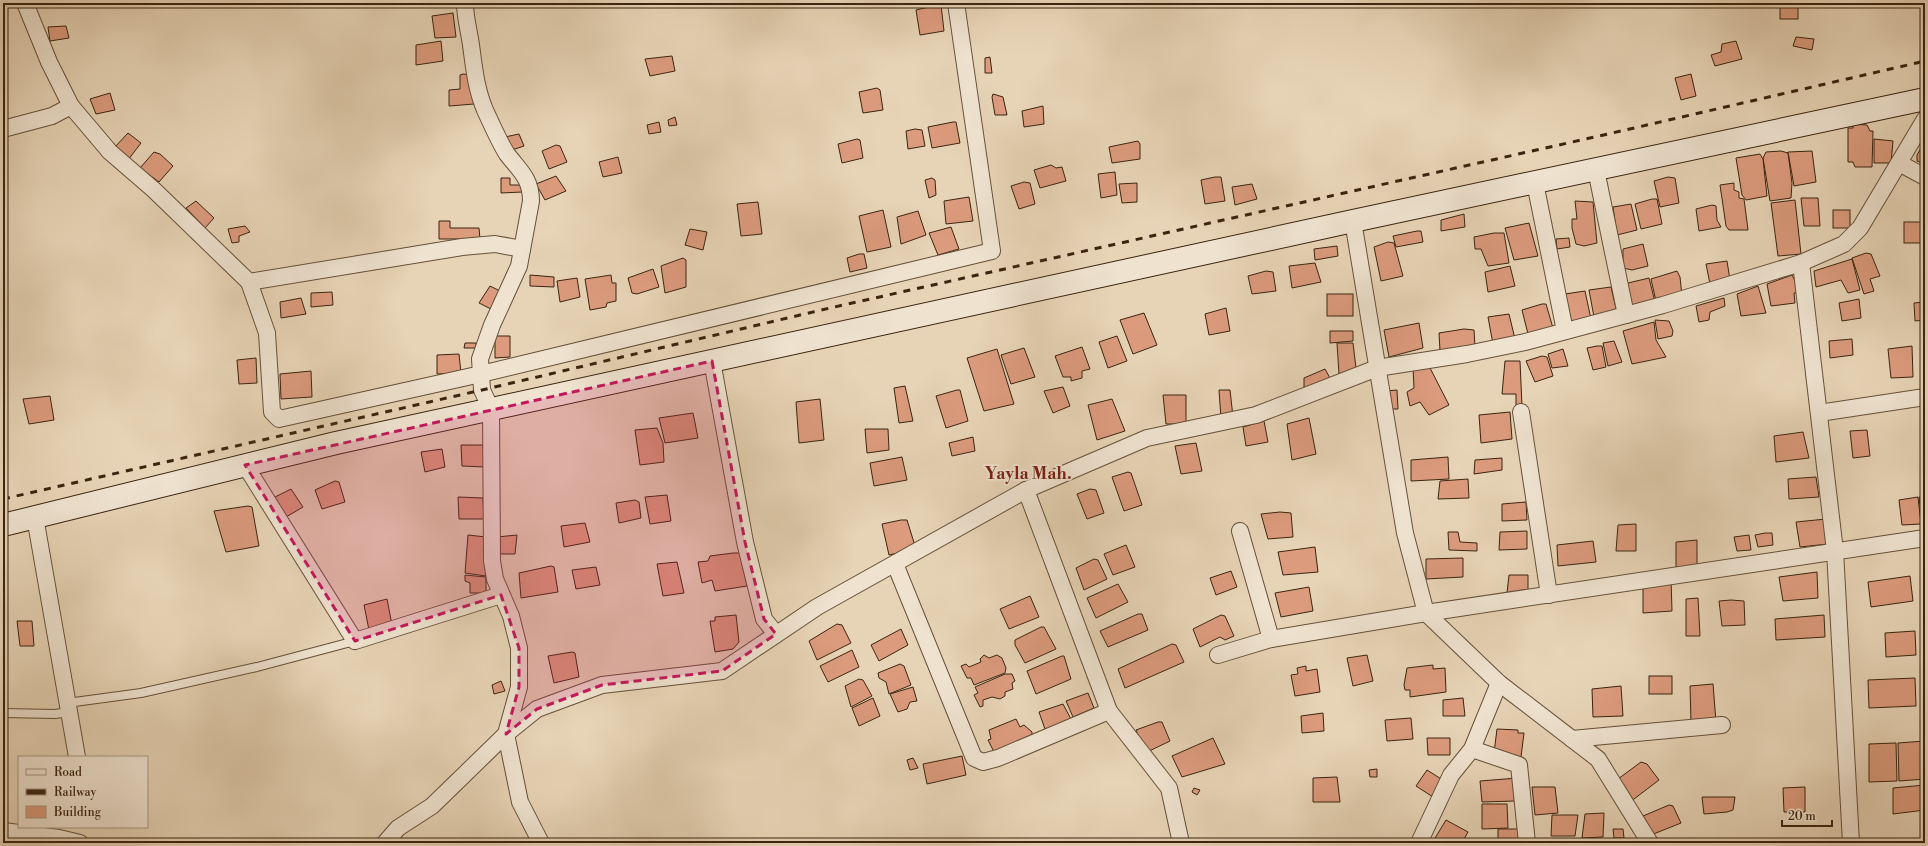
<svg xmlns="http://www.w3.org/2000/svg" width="1928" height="846" font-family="'Libre Bodoni',serif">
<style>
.building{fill:#dc9b7d;stroke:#3b2410}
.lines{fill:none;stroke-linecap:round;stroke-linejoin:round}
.lane-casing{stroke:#66503a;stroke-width:10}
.street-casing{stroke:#66503a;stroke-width:18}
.secondary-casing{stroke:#3b2410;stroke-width:24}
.lane{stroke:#efe3d0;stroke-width:8}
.street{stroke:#efe3d0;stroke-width:16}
.secondary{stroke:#efe3d0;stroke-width:22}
.rail{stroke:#3b2410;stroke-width:3;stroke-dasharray:7 7;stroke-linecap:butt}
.marked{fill:#c2185b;fill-opacity:0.2;stroke:#c2185b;stroke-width:3;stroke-dasharray:8 5;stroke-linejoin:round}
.labels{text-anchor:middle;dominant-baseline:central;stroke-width:3.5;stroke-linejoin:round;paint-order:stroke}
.district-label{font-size:17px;font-weight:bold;fill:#7a1f14;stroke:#efe3d0}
</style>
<rect width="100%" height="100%" fill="#e7d4b6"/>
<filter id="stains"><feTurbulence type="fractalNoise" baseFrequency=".005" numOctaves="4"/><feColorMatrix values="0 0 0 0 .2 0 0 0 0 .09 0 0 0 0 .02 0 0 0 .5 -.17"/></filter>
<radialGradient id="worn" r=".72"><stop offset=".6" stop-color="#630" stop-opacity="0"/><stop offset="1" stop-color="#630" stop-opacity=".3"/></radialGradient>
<g class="building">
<path d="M3,3H9L10,7H3Z"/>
<rect x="1780" y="3" width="18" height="16"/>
<path d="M937,5H941L944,31L920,35L916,10Z"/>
<path d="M453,13L456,37L435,38L432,16Z"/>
<path d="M66,26L69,38L50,41L48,27Z"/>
<path d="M1796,37L1814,39L1812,50L1793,46Z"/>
<path d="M441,41L443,61L416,65V45Z"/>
<path d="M1736,41L1742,59L1715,66L1711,55L1721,52L1722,44Z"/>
<path d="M672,56L675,71L650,76L645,59Z"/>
<path d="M990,57L992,73H985V58Z"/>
<path d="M463,74L472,75L474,104L449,106V90L460,89V75Z"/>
<path d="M1691,74L1696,96L1681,100L1675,78Z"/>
<path d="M877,88L880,90L883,110L863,113L859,92Z"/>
<path d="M110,93L115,110L96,114L90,99Z"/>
<path d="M993,94L1003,97L1007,115H995L992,97Z"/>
<path d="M1043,106L1044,124L1024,127L1022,111Z"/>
<path d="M675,117L677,125L669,126L668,120Z"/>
<path d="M659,122L661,132L649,134L647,125Z"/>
<path d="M953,122H956L960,143L932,148L928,127Z"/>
<path d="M1853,124L1867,125L1870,131H1873L1872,167H1855L1853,162H1848V128H1853Z"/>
<path d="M915,129L922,130L925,146L908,149L906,131Z"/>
<path d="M128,133L141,143L128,160L113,149Z"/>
<path d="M519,134L524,146L509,151L505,137Z"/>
<path d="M857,139L860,140L863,158L842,163L838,144Z"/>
<path d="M1874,139L1893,141L1891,163H1874Z"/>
<path d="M1138,141L1140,144V159L1112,163L1109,147Z"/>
<path d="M1924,143H1925V164L1917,161V155Z"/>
<path d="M556,145L560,146L567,162L549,169L542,151Z"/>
<path d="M1781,151L1788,153L1792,183L1791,198L1770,201L1763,158L1766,152Z"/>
<path d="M1812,151L1816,182L1794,186L1788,152Z"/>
<path d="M154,152L160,154L173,166L159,182L140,168Z"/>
<path d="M1760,154L1763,159L1767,196L1746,200L1742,195L1736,158Z"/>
<path d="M618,157L622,173L603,177L599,162Z"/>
<path d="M1051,165L1056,168L1062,167L1066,181L1040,188L1034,170Z"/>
<path d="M1115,172L1117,195L1101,198L1098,174Z"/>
<path d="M556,176L566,191L545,200L536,184Z"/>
<path d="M1215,177H1221L1225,201L1205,204L1201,180Z"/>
<path d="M1668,177L1675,178L1679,203L1660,207L1654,181Z"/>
<path d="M501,178H510V185H522V192L501,193Z"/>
<path d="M932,178L935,180L936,195L929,198L925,180Z"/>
<path d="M1024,182L1030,183L1035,204L1019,209L1011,186Z"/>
<path d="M1137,183V202L1122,203L1119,184Z"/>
<path d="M1734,183V190L1739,192V198L1744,199L1748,230H1729L1726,226L1720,185Z"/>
<path d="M1252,184L1257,199L1235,205L1232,187Z"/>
<path d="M969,197L973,221L946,224L944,201Z"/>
<path d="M1801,198H1818L1820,226H1804Z"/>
<path d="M1652,199H1657L1662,224L1641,229L1635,204Z"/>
<path d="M1795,200L1801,254L1778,256L1771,203Z"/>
<path d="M196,201L214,218L205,228L186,208Z"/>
<path d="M1575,201L1593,202L1597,243L1584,246L1576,244L1572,228V219H1577Z"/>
<path d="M758,202L762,234L741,236L737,204Z"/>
<path d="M1631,204L1637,230L1617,235L1613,207Z"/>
<path d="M1712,205L1716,206L1717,220L1721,227L1699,231L1696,209Z"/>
<path d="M883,210L891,247L867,252L859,216Z"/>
<rect x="1833" y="210" width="17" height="18"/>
<path d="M918,211L926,235L901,244L897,217Z"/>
<path d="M1464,214L1465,227L1441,231V220Z"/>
<path d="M439,221H450V228H479L480,239H439Z"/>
<rect x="1904" y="222" width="21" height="21"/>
<path d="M1529,223L1538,256L1514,260L1505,228Z"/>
<path d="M245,226L250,232L239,236V242L232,243L228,229Z"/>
<path d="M951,227L959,249L938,255L929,233Z"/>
<path d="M690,229L707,232L703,250L685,245Z"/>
<path d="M1417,231H1421L1423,242L1396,247L1393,236Z"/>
<path d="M1494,233H1504L1509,263L1488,266L1481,249H1475L1474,237Z"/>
<path d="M1569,238L1570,247L1557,249L1556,239Z"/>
<path d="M1388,242L1394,243L1403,276L1381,281L1374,247Z"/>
<path d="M1643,244L1648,266L1632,270L1623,268V249Z"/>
<path d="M1337,246L1338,256L1315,260L1314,249Z"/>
<path d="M1866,253L1871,254L1880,276L1870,279L1874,291L1864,294L1852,258Z"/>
<path d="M859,254H864L867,268L850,272L847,258Z"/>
<path d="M683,258L686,260V287L665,293L661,266Z"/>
<path d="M1852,259L1860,290L1848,293L1841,280L1816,287L1814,271Z"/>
<path d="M1727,261L1730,280L1710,284L1706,264Z"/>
<path d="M1315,263L1321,282L1292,288L1289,266Z"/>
<path d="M1510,266L1515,286L1488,292L1485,272Z"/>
<path d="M653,269L659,287L637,294L632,293L628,278Z"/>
<path d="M1266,271L1273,272L1276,291L1252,294L1248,276Z"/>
<path d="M1677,271L1680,277L1682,296L1656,301L1651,279Z"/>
<path d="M530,275L554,277V287L530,286Z"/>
<path d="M611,275L612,283H616V301L607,303L606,307L590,310L585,279Z"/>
<path d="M1792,275L1799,289L1798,293H1794L1795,303L1771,306L1767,284Z"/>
<path d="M577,278L580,297L560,302L557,281Z"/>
<path d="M1649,278L1655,302L1628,308L1624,284Z"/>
<path d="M490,286L502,292L493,310L479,303Z"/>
<path d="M1758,286L1766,313L1741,316L1737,294Z"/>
<path d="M1611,287L1617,313L1594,317L1589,290Z"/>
<path d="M1585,291L1591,319L1569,322L1565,294Z"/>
<path d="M332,292L333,305L311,307V293Z"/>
<rect x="1327" y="294" width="26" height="22"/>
<path d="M301,298L306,314L281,318L280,302Z"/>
<path d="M1724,298L1725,306L1710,312L1709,320L1699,322L1696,306Z"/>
<path d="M1859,299L1861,318L1842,321L1839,303Z"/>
<path d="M1925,302V320L1915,321L1914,303Z"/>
<path d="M1542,304H1546L1553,328L1528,334L1522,310Z"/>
<path d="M1226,308L1230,331L1209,335L1205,314Z"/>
<path d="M1144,313L1157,345L1133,354L1120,320Z"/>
<path d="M1509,314L1515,339L1493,344L1488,317Z"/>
<path d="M1655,320L1669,321L1673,331L1672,336L1658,339Z"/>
<path d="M1654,322L1656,340L1666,357L1632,364L1623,331Z"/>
<path d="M1419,323L1423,348L1389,357L1384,330Z"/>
<path d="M1464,329L1474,330L1475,347L1440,351L1439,333Z"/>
<path d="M1330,331H1353V341L1330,343Z"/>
<path d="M495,336H510V357L495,358Z"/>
<path d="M1117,336L1127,361L1108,368L1099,342Z"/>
<path d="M1852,339L1853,355L1830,358L1829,341Z"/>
<path d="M1614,341L1622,362L1608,366L1603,343Z"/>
<path d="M465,343H476V348H464Z"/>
<path d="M1337,343H1353L1356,368L1339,374Z"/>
<path d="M1597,346H1602L1606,367L1593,370L1587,348Z"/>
<path d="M1912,346L1913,377L1891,378L1888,349Z"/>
<path d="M1082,347L1090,369L1082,371V378L1071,381V377H1063L1055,356Z"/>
<path d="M1024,348L1035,377L1011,384L1001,355Z"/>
<path d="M997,349L1014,404L984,411L967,358Z"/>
<path d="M1563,349L1568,366L1552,368L1548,354Z"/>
<path d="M459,354L461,373L437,374V355Z"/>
<path d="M1542,356L1547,357L1553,376L1535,382L1526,361Z"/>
<path d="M256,358L257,383L239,384L237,360Z"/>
<path d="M1505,361H1520L1522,406H1516V394H1502Z"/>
<path d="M1413,368H1430L1449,405L1429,415L1420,402L1410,406L1407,392L1414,388Z"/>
<path d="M1325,369L1331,380L1308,388L1304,387V378Z"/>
<path d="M311,371L312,397L281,399L280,374Z"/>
<path d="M905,386L913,421L899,423L894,388Z"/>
<path d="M1063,387L1070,406L1053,413L1044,391Z"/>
<path d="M957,390H960L968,421L946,428L936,396Z"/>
<path d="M1219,390H1230L1233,417L1221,418Z"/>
<path d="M1397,390L1398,409H1386V391Z"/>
<path d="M1163,395H1186V424H1166Z"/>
<path d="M50,396L54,420L29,424L23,399Z"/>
<path d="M820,399L824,440L799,443L796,402Z"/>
<path d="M1112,399L1125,431L1097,440L1088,405Z"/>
<path d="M1510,412L1512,439L1481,443L1479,415Z"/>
<path d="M693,413L698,438L665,443L659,418Z"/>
<path d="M1309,418L1316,454L1292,460L1287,424Z"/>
<path d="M1264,421L1268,442L1246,446L1243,427Z"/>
<path d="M657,428L663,443L664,462L640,465L635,430Z"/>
<path d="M865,429H888L889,450L867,453Z"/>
<path d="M1867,430L1870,456L1853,458L1850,431Z"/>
<path d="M1803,432L1809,458L1776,462L1774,436Z"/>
<path d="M973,437L975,451L952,456L949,443Z"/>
<path d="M1196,443L1202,471L1181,474L1175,446Z"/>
<path d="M461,445H483L485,467L462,466Z"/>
<path d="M442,449L445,467L425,472L421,452Z"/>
<path d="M902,457L907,480L874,486L870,463Z"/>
<path d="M1448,457L1449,479L1411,481V460Z"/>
<path d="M1502,458V470L1474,474L1475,460Z"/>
<path d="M1128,472L1131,473L1142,505L1124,511L1112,477Z"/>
<path d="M1816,477L1819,497L1789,499L1788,479Z"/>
<path d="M1468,479L1469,498L1438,499L1440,481Z"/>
<path d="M335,481L339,482L345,502L322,509L315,490Z"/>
<path d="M291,489L303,507L281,520L271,499Z"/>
<path d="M1090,489L1096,490L1104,513L1087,519L1077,494Z"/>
<path d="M667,495L671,521L650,524L645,497Z"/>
<path d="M458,497L483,498L484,519H459Z"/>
<path d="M1918,497L1921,524L1902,525L1899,500Z"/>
<path d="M1919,497H1925V523L1922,524Z"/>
<path d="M635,500L639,502L641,518L619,523L616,503Z"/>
<path d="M1526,502L1527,520L1502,521V504Z"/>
<path d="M248,506L252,507L259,546L226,552L214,511Z"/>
<path d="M1280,512L1291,513L1293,537L1268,539L1261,514Z"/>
<path d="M1826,519L1828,544L1800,547L1796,522Z"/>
<path d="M901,520H907L916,549L889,555L882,524Z"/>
<path d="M585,523L590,542L564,547L561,526Z"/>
<path d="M1636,524V551H1616L1618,525Z"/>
<path d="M1527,531V549L1499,550L1500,532Z"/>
<path d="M1448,532H1458L1460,542L1477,543V551L1449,550Z"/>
<path d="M1765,533H1772L1773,545L1758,547L1755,535Z"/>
<path d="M468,535L486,537V576L465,573Z"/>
<path d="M517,535L515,554H496L497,537Z"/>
<path d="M1749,535L1751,550L1737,551L1734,537Z"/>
<path d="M1697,540V567H1676V542Z"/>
<path d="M1593,541L1596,562L1558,566L1557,545Z"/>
<path d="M1126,545L1135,567L1113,575L1104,554Z"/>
<path d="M1315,547L1318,572L1283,575L1278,552Z"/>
<path d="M733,553H740L747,586L715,591L712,580L702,583L698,562L708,561L710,556Z"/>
<path d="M1463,558V577L1426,579V559Z"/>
<path d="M1094,559L1098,560L1107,579L1084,590L1076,568Z"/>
<path d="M677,562L684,593L663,596L657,564Z"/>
<path d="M551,566L554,567L558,592L521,598L519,573Z"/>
<path d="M596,567L600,585L576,589L572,570Z"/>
<path d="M1231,571L1237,587L1216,595L1210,578Z"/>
<path d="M1817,572L1818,598L1783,601L1779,577Z"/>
<path d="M465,575L486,577V593H470V583L465,581Z"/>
<path d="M1509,575H1528V593H1507Z"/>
<path d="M1910,576L1913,601L1871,607L1868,582Z"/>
<path d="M1671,579L1672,611L1643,613V583Z"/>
<path d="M1118,584L1128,602L1096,618L1087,598Z"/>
<path d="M1309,587L1313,611L1281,617L1275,593Z"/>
<path d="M1030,596L1039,617L1009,629L1000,609Z"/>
<path d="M1698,598L1700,636H1686V599Z"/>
<path d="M387,599L392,625L369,630L364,605Z"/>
<path d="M1731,600L1744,601L1745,625L1722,626L1719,601Z"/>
<path d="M1138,614H1142L1148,630L1108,647L1100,631Z"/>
<path d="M736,615L739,642L733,649L715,652L710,621H715V617Z"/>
<path d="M1221,615L1225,616L1234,636L1225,640L1220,637L1200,647L1193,629Z"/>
<path d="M1824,615L1825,637L1776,640L1775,619Z"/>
<path d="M17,621H32L34,646H20Z"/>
<path d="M837,624L842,625L851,643L817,660L809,641Z"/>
<path d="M1041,627H1044L1056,649L1025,663L1015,645V640Z"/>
<path d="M901,629L908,645L879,661L871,645Z"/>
<path d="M1915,631L1916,655L1886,657L1885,633Z"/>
<path d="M1172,644L1176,645L1184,662L1125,688L1118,669Z"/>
<path d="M852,650L859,667L828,682L820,666Z"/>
<path d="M572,652L575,653L579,677L554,683L548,656Z"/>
<path d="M984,655L989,658L997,655L1002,658L1006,668L1005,673L974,685L971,678H967L961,666L966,664L969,667L981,662L980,659Z"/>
<path d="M1367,655L1373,681L1353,686L1347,658Z"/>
<path d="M1062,656H1064L1071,679L1036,694L1027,671Z"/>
<path d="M900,664L904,666L911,685L889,694L886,682L879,678L878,673Z"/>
<path d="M1433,665V669L1445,668L1446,692L1410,697V690H1405L1404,685L1407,668Z"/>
<path d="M1306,666V671L1317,669L1320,692L1295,696L1291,675L1298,674L1297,668Z"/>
<path d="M1005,674H1012L1015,681L1012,683L1013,689L1005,692V696L1000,699L992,697L983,700V706L980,707L974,695L978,693L975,687Z"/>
<rect x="1649" y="676" width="23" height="18"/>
<path d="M1915,678L1916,706L1869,708L1868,680Z"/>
<path d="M859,679L863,680L872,696L851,707L845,686Z"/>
<path d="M501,681L505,691L494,694L492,685Z"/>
<path d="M1713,684L1716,722H1691L1690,686Z"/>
<path d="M1621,686L1623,716L1593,717L1592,689Z"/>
<path d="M913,687L917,701L910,702L907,709L898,712L890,694Z"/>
<path d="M1088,693L1094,708L1073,717L1066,701Z"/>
<path d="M873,698L880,716L859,726L852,708Z"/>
<path d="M1463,698L1465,716H1443V700Z"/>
<path d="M1063,704L1071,719L1046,732L1039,712Z"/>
<path d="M1323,713L1324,731L1302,733L1301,716Z"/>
<path d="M1411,718L1413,739L1387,741L1385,720Z"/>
<path d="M1016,719L1020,727L1024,725L1032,732V736L994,752L988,740L991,739L989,730Z"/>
<path d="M1158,722H1162L1170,741L1145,753L1136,730Z"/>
<path d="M1497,729L1518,730V733H1524L1521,757L1494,753Z"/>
<path d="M1213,738L1225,764L1182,777L1172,756Z"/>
<path d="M1427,738H1450V755H1428Z"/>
<path d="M1925,741V779L1899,781L1898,743Z"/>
<path d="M1896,743L1897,781L1869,782V744Z"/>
<path d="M962,756L966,775L927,784L923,764Z"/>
<path d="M913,758L918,768L910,770L907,760Z"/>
<path d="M1641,762L1647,764L1659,780L1630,802L1614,782Z"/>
<path d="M1377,769V777H1370L1369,770Z"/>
<path d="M1427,770L1446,782L1433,797L1416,786Z"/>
<path d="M1337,777L1340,802H1313V778Z"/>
<path d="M1518,778L1515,801L1482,802L1480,781Z"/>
<path d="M1925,785V810L1893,814V788Z"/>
<path d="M1532,787H1555L1558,813L1535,815Z"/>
<path d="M1805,787V812H1784L1783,788Z"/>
<path d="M1194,788L1200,790L1197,795L1192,792Z"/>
<path d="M1702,797H1735L1733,810L1727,812L1704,814Z"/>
<path d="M1482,804H1507L1508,828L1482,829Z"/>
<path d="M1669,805L1673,806L1681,823L1651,835L1643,816Z"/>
<path d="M1604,813L1603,837L1582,838L1585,814Z"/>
<path d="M1552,815H1578L1575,836H1551Z"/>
<path d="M1446,820L1468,832L1462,843H1432Z"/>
<rect x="1498" y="829" width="21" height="14"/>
<path d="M1613,829H1623L1624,838H1614Z"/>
<path d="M1850,839V843H1820V842Z"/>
</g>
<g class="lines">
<defs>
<g id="lane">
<path d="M67,703L141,693L257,667L355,641"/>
<path d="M3,713L55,714L69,712"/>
</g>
<g id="street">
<path d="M25,3L49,62L71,106L110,152L154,190L249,282L267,333L272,412L279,419L481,374L992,251L956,3"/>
<path d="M465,3C465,18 469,30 471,45C474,67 476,89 485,110C490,121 501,145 507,154C519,170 531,178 531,201L519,266L492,325L480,359L482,390L491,409L492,561L495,579L511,616L519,648V687L506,734L520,802L541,843"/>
<path d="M3,129L52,116L71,106"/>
<path d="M1899,163L1925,177"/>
<path d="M1596,170L1626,315"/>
<path d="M1535,183L1565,331"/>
<path d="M1353,221L1405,533L1426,613L1499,683L1598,759L1650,843"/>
<path d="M1801,263L1835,551L1851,843"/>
<path d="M249,282L462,247L495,244L522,249"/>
<path d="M712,361L745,542L764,619L776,634"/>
<path d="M1521,412L1549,595"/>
<path d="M1819,413L1925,397"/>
<path d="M245,465L355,641L501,595"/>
<path d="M1026,490L1109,711L1169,788L1181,843"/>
<path d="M35,517L77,757"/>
<path d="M1240,531L1271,639"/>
<path d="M895,564L974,758L983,762L998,758L1109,711"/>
<path d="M1218,655L1271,639L1426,613L1925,538"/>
<path d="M1572,739L1722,725"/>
<path d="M1472,749L1519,765L1527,843"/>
<path d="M3,831L59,838L80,843"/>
<path d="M385,843L398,828L432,806L506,734L537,709L602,685L722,671L817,607L1026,490L1147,438L1256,415L1377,368L1467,354L1525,342L1663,305L1801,263L1844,244L1860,228L1925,119"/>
<path d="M1419,843L1451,775L1472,749L1499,683"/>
</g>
<path id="secondary" d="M3,525L336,443L1353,221L1925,99"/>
</defs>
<use href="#lane" class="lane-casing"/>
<use href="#street" class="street-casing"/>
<use href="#secondary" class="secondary-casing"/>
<use href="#lane" class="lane"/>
<use href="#street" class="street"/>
<use href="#secondary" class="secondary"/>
<path class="rail" d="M3,499L482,390L830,308L1608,134L1925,61"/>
</g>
<path class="marked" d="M712,361L745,542L764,619L776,634L722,671L602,685L537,709L506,734L519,687V648L501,595L355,641L245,465Z"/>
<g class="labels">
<g class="district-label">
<text x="1028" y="474">Yayla Mah.</text>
</g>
</g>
<rect width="1928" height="846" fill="none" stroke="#e7d4b6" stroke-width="16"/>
<rect x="4" y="4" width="1920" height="838" fill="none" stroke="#3b2410" stroke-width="2"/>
<rect x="8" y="8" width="1912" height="830" fill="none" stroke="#3b2410"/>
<rect x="18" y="756" width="130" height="72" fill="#efe3d0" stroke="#a79783"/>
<rect x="26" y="769" width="20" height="6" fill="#efe3d0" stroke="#a79783"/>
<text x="54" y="776" font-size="12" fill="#3b2410">Road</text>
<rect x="26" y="789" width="20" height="6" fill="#3b2410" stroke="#a79783"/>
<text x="54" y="796" font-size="12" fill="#3b2410">Railway</text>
<rect x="26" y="806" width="20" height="12" fill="#dc9b7d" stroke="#a79783"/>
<text x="54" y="816" font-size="12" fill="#3b2410">Building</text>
<path d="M1782 820v6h50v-6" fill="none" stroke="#3b2410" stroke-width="2"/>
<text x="1788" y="820" font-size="12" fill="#3b2410" stroke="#efe3d0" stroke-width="3" paint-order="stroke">20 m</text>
<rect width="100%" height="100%" filter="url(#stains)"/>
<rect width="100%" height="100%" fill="url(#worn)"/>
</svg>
